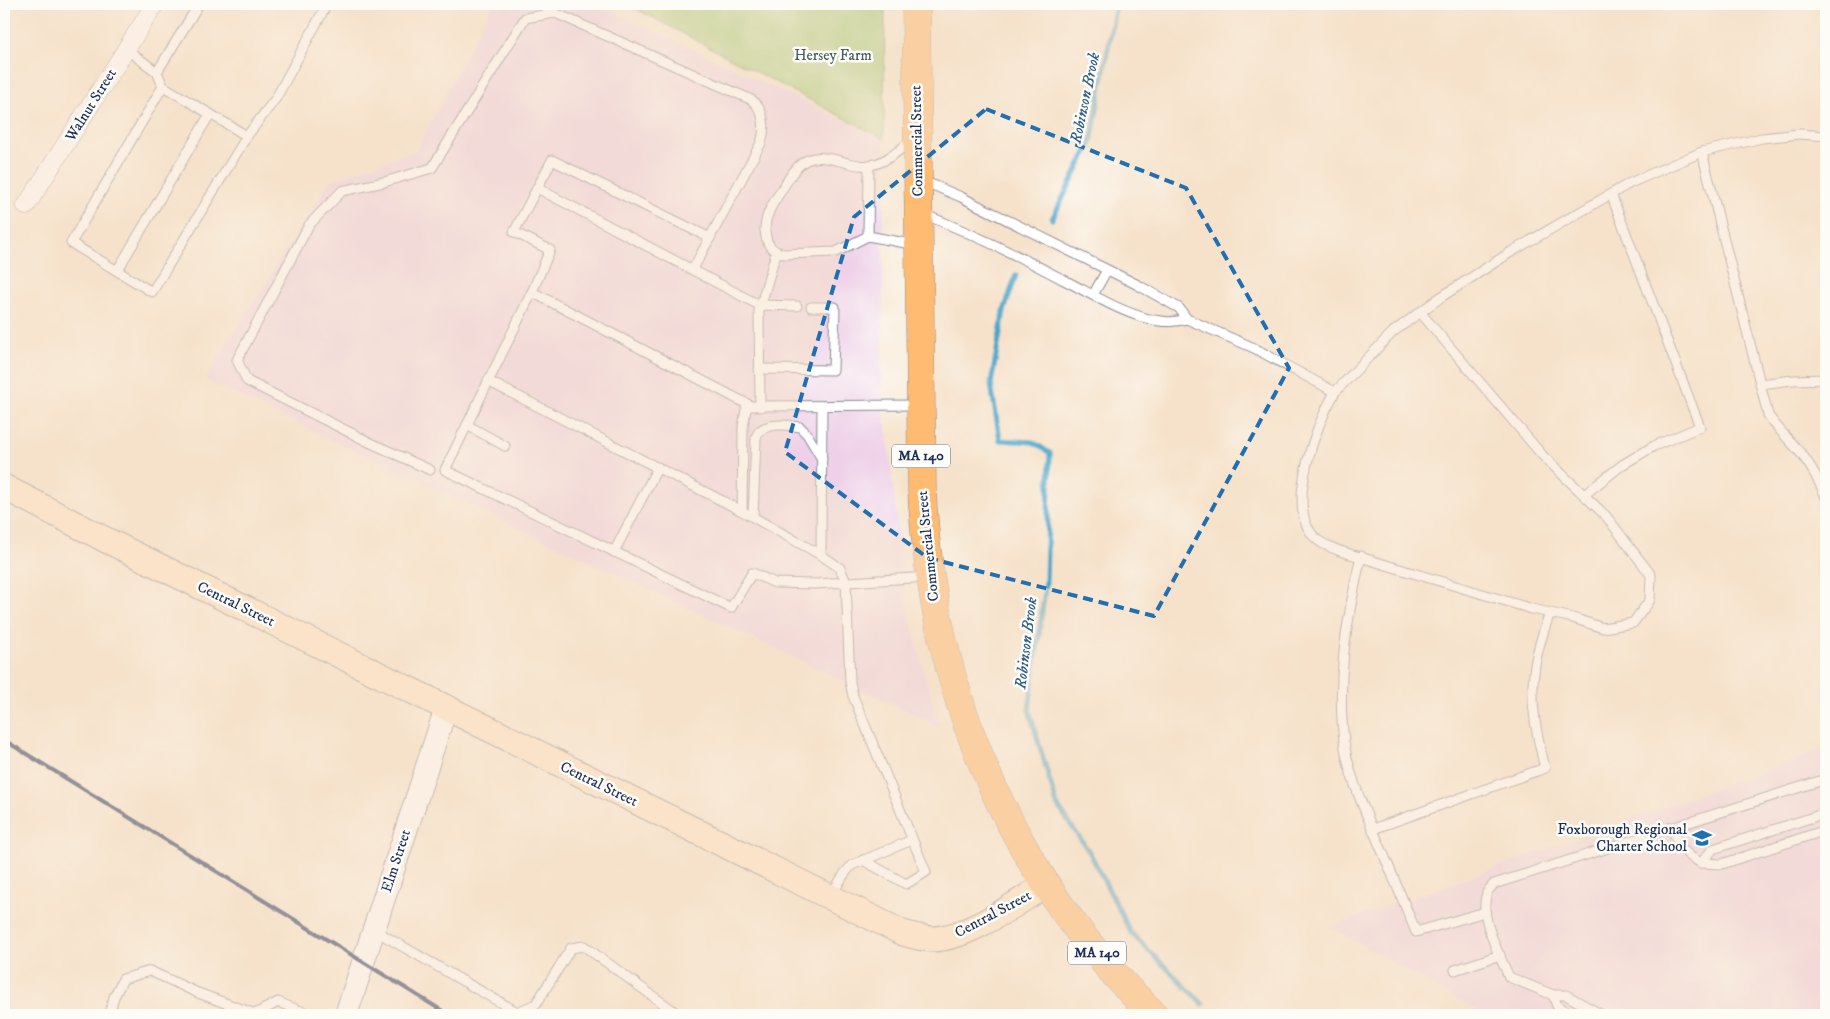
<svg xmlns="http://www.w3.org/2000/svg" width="1830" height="1019" font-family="'IM FELL DW Pica',serif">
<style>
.built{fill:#eed0e8}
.green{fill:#a2cb76;stroke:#5e7d6a}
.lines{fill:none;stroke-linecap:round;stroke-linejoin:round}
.stream{stroke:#4ca5c9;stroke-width:5}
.service-casing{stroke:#888894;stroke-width:11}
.minor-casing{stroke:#888894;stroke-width:19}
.tertiary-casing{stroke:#888894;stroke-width:24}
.secondary-casing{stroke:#888894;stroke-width:27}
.primary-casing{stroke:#888894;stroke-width:29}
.service{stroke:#fff;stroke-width:9}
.minor{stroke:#fff;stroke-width:18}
.tertiary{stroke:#fff;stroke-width:22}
.secondary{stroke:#ffe4c6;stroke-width:25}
.primary{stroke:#ffbb71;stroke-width:28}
.rail{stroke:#1b2f5e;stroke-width:4}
.marked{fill:none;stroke:#1f6fb2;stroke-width:4;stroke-dasharray:10 6;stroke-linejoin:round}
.labels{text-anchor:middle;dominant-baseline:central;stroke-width:5;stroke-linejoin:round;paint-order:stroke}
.shield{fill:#fdfcf7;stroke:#5f6c8c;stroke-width:1}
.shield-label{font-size:14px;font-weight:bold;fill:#1b2f5e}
.park-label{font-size:15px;fill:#445e65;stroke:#fdfcf7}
.street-label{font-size:15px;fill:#1b2f5e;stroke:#fdfcf7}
.poi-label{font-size:15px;fill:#1b2f5e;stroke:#fdfcf7;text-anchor:end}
.water-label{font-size:16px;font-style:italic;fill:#2f5e89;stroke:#fdfcf7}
</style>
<rect width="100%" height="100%" fill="#fdfcf7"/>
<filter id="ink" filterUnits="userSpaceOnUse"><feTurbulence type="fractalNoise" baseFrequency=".02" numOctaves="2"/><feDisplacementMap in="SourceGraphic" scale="10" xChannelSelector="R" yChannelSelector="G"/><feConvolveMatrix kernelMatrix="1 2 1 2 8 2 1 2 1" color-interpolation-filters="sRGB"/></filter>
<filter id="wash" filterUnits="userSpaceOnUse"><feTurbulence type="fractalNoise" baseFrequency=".0096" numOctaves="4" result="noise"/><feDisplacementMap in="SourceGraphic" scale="20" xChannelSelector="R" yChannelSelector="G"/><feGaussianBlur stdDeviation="1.12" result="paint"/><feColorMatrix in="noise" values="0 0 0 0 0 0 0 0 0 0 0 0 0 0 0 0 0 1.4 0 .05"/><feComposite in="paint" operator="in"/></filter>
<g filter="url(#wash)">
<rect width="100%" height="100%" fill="#f6e2cb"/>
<g class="built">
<path d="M493,4H595L884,139L882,393L907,607L939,726L205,380L330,181L416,150Z"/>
<path d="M1826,749V1015H1485L1331,927Z"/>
</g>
<path class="green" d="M627,4H885L884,139Z"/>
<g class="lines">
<g class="stream">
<path d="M1052,219L1091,143L1116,4"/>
<path d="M1016,275L1004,311L991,384L1000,440L1033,442L1050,453L1046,582L1029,710L1057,805L1090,853L1131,933L1203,1004"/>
</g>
</g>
</g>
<g filter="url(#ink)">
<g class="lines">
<defs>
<g id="service">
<path d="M126,49L157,72L163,86L247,136L152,292L71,243L163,86"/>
<path d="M157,72L199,4"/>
<path d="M247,136L276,98L327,4"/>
<path d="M913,139C902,148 889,160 875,164C866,167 857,165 848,163C808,152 802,156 781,191C773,203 765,215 765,230C766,243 770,251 784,254L836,252L868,236L916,245"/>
<path d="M1702,152L1768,415C1778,430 1792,442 1803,456C1813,469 1820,483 1826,497"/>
<path d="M921,180L961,197L1138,285L1179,308L1187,319L1254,348L1335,392L1393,332L1441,297L1511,252L1630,183L1702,152L1762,138L1799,134L1826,136"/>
<path d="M537,188L759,305L797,306"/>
<path d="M923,214C971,233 1017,255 1062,279C1090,293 1118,311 1149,319C1163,322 1173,323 1187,319"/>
<path d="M868,236L869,165"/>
<path d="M710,238L552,160L514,232L550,250L532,292L445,470L731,608L752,573L775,583L815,584L929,577"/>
<path d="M117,271L210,114"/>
<path d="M532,292L751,406L919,405"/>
<path d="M1093,295L1107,270"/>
<path d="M759,369L833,370L835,307H811"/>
<path d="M488,381L742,511L821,555L840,568L846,582L850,682L853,696L926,872L906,884L863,860"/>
<path d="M1760,384L1793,380L1826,379"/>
<path d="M1335,392C1317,424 1287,500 1311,533C1318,543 1330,547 1340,551L1532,609L1573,618L1603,628L1633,623L1650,600L1651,575L1606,516L1543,456L1420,312"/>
<path d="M760,407L759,311L776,253"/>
<path d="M467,425L505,446"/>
<path d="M430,470L371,443L247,381L237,360L309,225L342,191L384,182L432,168L525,18L555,13L752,100C765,112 766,127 761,143L693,269"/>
<path d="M1584,495L1622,465L1654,446L1700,427L1611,194"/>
<path d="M742,511L743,427L747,404"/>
<path d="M753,517L756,438C759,422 787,424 800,427L807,434L822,459"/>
<path d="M614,552L658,467"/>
<path d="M821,555L822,407"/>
<path d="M1361,556C1347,619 1335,684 1345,748C1350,777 1362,804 1373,830C1388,864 1402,898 1416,932L1485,912"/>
<path d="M1671,827L1681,848L1691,857L1701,863L1722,864L1826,830"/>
<path d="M1373,829L1545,768C1537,736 1530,705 1534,673C1536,652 1543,632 1550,613"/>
<path d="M1701,863L1713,849L1826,813"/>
<path d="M831,895L845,873L852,865L912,840"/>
<path d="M374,930L517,1012L536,1004L571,948L584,946L679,1015"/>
<path d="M1455,970L1500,955"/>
<path d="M1553,995L1557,1006L1572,1015"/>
<path d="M109,1015L114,997L123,979L150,971L198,993L255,1014L278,1002L311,1015"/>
<path d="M1602,1015L1566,995H1553L1509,977C1500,956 1478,916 1487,893C1488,890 1491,887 1494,884L1826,779"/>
</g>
<path id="minor" d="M26,206L155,4"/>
<path id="tertiary" d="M346,1015L446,708"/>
<path id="secondary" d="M4,487L106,540L903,933C913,936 923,939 933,939C969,938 1016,903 1047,884"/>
<path id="primary" d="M916,4L922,490C931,688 1010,877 1154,1015"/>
</defs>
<use href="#service" class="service-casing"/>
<use href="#minor" class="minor-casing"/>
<use href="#tertiary" class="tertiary-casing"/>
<use href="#secondary" class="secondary-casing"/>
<use href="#primary" class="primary-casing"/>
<use href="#service" class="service"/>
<use href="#minor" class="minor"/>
<use href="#tertiary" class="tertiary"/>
<use href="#secondary" class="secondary"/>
<use href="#primary" class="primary"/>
<path class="rail" d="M4,740L449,1015"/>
</g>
</g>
<path d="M0 0H1830V1019H0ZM986,109L1186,188L1289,368L1154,616L928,558L785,452L854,217Z" fill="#f6e2cb" fill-opacity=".55" fill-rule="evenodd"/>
<path class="marked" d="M986,109L1186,188L1289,368L1154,616L928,558L785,452L854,217Z"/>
<defs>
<symbol id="school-bare" viewBox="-9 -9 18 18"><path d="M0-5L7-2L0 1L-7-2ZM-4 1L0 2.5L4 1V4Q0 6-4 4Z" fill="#1f6fb2" stroke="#fdfcf7" stroke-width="2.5" paint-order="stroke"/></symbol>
</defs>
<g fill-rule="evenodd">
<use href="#school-bare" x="1688" y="824" width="28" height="28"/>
</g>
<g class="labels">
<g class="shield">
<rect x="892" y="444.5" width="58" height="23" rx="4"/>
<rect x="1068" y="941.5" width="58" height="23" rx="4"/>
</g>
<g class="shield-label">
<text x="921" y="456">MA 140</text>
<text x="1097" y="953">MA 140</text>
</g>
<g class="park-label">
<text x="833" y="55">Hersey Farm</text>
</g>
<g class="street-label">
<text transform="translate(91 105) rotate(-58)">Walnut Street</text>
<text transform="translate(917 141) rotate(-91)">Commercial Street</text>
<text transform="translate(928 546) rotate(-96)">Commercial Street</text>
<text transform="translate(236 604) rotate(26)">Central Street</text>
<text transform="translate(599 784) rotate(26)">Central Street</text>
<text transform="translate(396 861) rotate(-72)">Elm Street</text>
<text transform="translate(993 914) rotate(-28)">Central Street</text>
</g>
<g class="poi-label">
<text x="1687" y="829">Foxborough Regional<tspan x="1687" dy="17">Charter School</tspan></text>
</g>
<g class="water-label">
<text transform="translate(1085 98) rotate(-78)">Robinson Brook</text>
<text transform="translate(1026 643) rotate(-83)">Robinson Brook</text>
</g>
</g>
<rect width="1830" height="1019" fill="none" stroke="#fdfcf7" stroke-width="20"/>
</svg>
